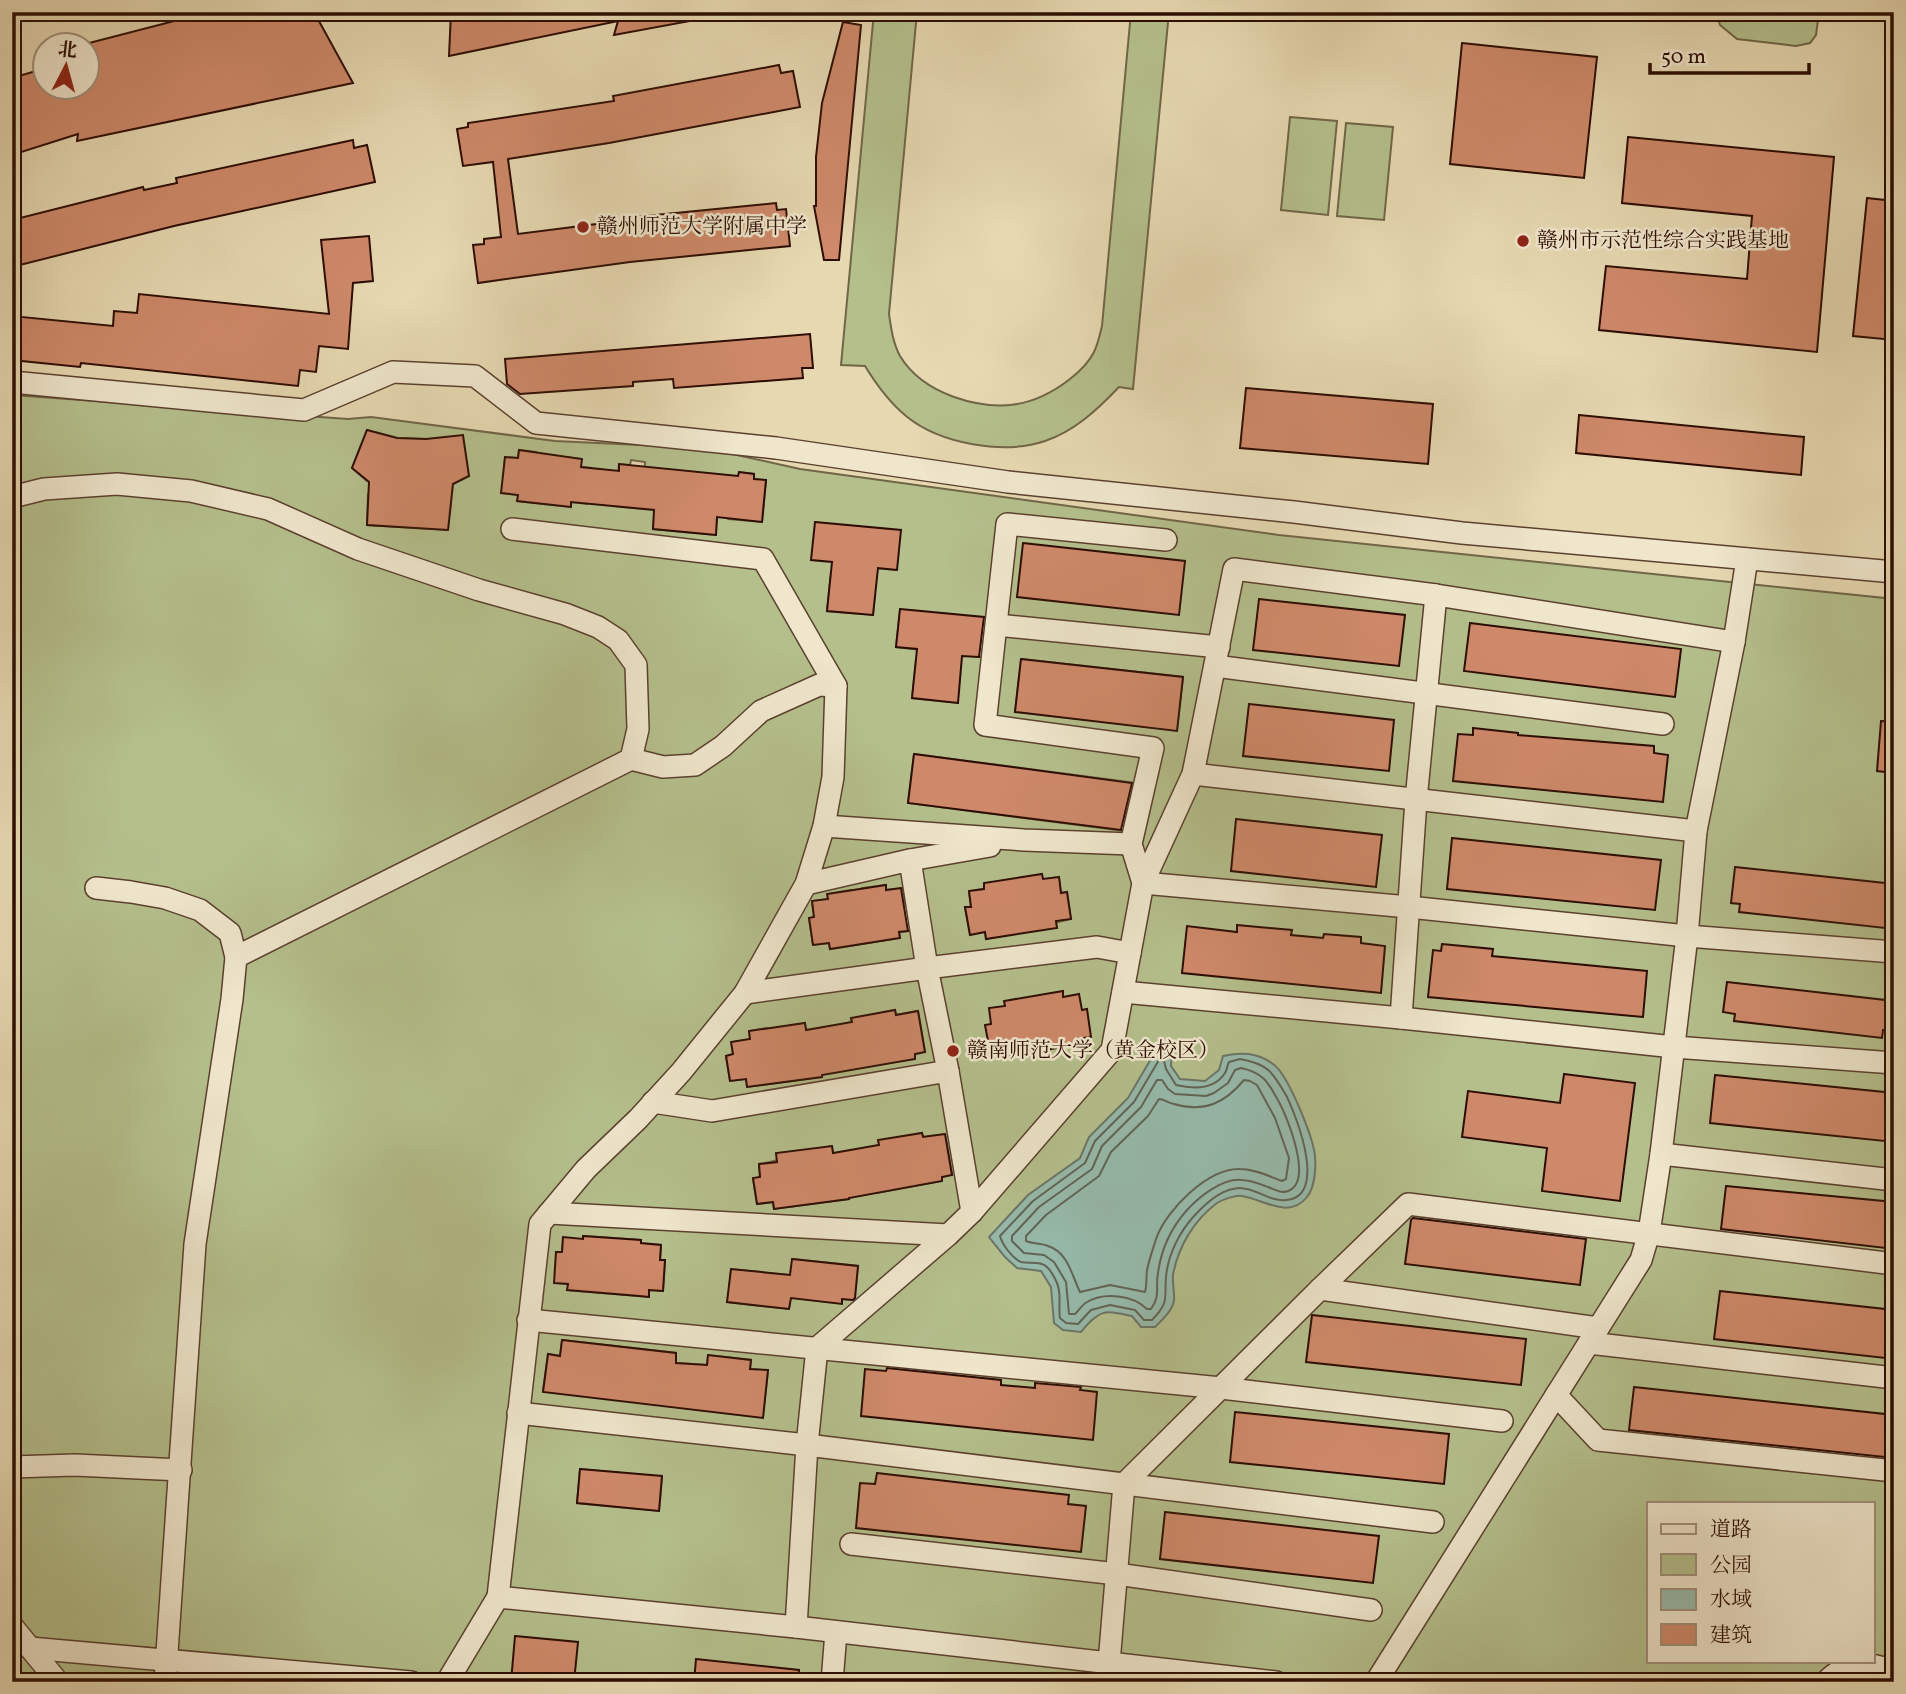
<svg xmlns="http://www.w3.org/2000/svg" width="1906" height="1694" font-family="Vollkorn,'Noto Serif SC',serif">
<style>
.green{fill:#b4bf8c;stroke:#706647;stroke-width:2;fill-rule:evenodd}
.water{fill:#96baab;stroke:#6c7567;stroke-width:2}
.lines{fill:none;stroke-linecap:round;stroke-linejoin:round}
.shore{stroke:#626456;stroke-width:2}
.building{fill:#ce896a;stroke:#2d0d02;stroke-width:2}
.minor-casing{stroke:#5b402e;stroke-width:24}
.minor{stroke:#efe6cc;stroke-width:21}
.poi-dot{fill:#8f2418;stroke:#efe6cc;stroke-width:2.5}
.labels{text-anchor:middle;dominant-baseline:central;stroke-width:5;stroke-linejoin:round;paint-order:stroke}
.poi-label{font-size:21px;fill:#2d0d02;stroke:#efe6cc;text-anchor:start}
</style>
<rect width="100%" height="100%" fill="#e6d8b1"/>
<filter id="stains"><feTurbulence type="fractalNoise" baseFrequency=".00286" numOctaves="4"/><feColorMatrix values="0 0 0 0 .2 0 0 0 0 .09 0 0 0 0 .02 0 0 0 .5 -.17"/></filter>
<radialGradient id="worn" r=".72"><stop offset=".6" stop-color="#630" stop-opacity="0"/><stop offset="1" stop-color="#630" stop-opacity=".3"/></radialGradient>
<g class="green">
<path d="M874,12H917L889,314C891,328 893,343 900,356C912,376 932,389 954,397C997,412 1033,408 1070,379C1079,372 1089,362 1094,352C1098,344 1100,334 1102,326L1131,12H1169L1133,389L1119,387C1098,409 1075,431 1045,441C1004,455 940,444 906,416C889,402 876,384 865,366L841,365Z"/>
<path d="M1716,12H1819L1816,35L1810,43L1796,46L1737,39L1720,25Z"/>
<path d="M1290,117L1337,121L1328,215L1281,210Z"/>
<path d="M1346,123L1393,127L1384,220L1337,216Z"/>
<path d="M12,395L348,419L371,417L555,441L705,448L800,469L1279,535L1894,599V1682H12ZM367,430L397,438L426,439L469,476L455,483L446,484L451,500L448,530L367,525L368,494H380L382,481H367L352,468ZM519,450L536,452V462L565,457L581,459V467L591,468L587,504L571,502L570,507L518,501V495L502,493L505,457L518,458ZM631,460L645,462L644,478L737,485L739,472L754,474V479L766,481L762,522L728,519L719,502L715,535L653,529L656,496L646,495L645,509L615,506L619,464L630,465ZM837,562L897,570L872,568L876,580L873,615L827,611L831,572ZM900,610L986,618L982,657L957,655L958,703L912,698L916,660L922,650L896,647ZM1021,659L1183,677L1177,730L1015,712ZM914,754L1137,783L1131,832L908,803ZM1059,877L1061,893L1067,892L1071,919L986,939L985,932L970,934L965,908L971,907L969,891ZM885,885L886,890L903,888L905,903L910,902L914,930L899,932L900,938L830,949L829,943L813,945L809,918L814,917L812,901L828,899V894L851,890L853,899L863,897L862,888ZM895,1010L896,1015L918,1011L925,1052L915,1054V1059L821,1069L822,1077L747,1087L746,1079L730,1081L726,1056L733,1054L732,1042L750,1039L749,1031L767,1028L768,1035L805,1024L806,1032L852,1022L851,1019ZM922,1133L923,1137L945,1134L952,1174L942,1177V1181L876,1193L848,1192L849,1199L774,1209L773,1202L757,1204L753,1179L760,1177L759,1164C784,1161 807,1149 832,1146L833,1154L879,1145ZM584,1236L641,1240L640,1250L650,1244L661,1245L660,1260L665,1261L663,1291L649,1290V1297L568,1290V1284L556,1252H562L563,1238L583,1246ZM793,1259L858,1266L854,1300L842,1299V1303L791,1293L789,1309L728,1302L731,1269L790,1275ZM562,1340L676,1353V1363L707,1365L708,1355L751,1360L750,1369L768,1371L763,1417L543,1391L548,1354L560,1356ZM580,1469L662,1477L659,1511L577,1503ZM1649,1503H1873V1661H1649Z"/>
</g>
<path class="water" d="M1158,1047L1172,1049L1171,1066L1180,1079L1205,1081L1219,1070L1223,1056C1241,1052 1257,1052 1273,1064C1288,1074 1313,1137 1315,1156C1316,1168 1315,1187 1307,1197C1289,1220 1263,1199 1242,1196C1236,1195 1223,1199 1217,1203C1194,1220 1178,1247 1173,1275C1172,1283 1175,1293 1174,1301C1172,1311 1162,1320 1155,1327H1141L1132,1316C1104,1310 1100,1309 1081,1332L1063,1330L1054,1323L1051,1287L1041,1271L1017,1268L1005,1257L989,1237L1028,1195L1080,1158L1089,1137L1128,1098Z"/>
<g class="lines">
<g class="shore">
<path d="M1240,1059C1269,1064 1273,1073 1287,1097C1297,1118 1328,1197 1286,1200C1270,1202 1256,1188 1240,1188C1222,1188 1206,1203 1195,1215C1180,1231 1168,1254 1166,1277C1164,1299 1170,1301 1152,1320H1144L1135,1310L1110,1305L1091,1310L1078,1324L1066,1323L1060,1318C1058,1306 1062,1295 1057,1283C1055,1278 1049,1267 1044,1265C1037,1261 1028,1264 1021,1262C1012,1258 1002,1244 1000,1236L1033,1201L1085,1163L1095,1141L1134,1102L1159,1060L1164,1061L1166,1069L1176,1085C1193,1089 1214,1090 1225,1073C1227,1070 1227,1066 1229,1062Z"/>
<path d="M1241,1068C1264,1073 1268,1082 1279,1102C1287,1117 1314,1182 1288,1191C1281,1194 1274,1189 1268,1187C1260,1184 1250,1180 1242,1180C1222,1178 1199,1197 1187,1210C1171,1228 1161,1250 1158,1273C1155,1288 1161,1295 1151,1309H1147C1133,1295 1104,1292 1087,1302C1082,1305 1079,1310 1075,1314H1069L1066,1282L1054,1262L1044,1255L1024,1253L1012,1241V1236L1039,1207L1092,1169L1102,1146L1141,1107L1157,1080H1162L1168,1089L1175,1094L1206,1096L1214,1093L1228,1083L1235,1070Z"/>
<path d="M1244,1080L1250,1081L1257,1085L1275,1118L1289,1158L1286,1179L1282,1181C1269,1176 1254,1169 1240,1169C1208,1168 1166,1210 1156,1239C1153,1249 1149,1260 1147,1270C1146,1278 1147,1285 1145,1292L1110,1285L1080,1292C1072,1276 1068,1252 1048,1246C1041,1243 1033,1244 1026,1241V1236L1046,1215L1099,1176L1111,1152L1148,1116L1159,1099C1164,1099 1168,1103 1174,1104C1204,1113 1225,1103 1244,1080Z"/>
</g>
</g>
<g class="building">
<path d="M209,12H314L353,83L77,141L78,134L12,155V78L46,68V88H88L89,43Z"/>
<path d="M451,12H689L690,21L614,35L618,21L449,56Z"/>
<path d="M843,22L861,25L839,260H824L814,206H816V157L822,103Z"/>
<path d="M1462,43L1597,57L1584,178L1450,164Z"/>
<path d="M779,65L781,73L793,71L800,107L609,143L508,159L518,234L605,223V225L637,221L636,217L776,203L777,210L786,209L790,246L630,262L478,283L473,245L484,244V239L501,237L493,162L463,166L457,129L468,127V123L614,101L613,96Z"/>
<path d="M1628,137L1834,157L1817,352L1599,330L1606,266L1747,279L1752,216L1622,203Z"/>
<path d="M353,140L354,148L367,145L375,182L174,226L12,267V220L143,187L144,190L177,183L176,178Z"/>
<path d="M1867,198L1894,201V340L1853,336Z"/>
<path d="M369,236L373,281L353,283L348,349L319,346L316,372L300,370L298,386L81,363L80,367L12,360V316L113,326L114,311L137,313L139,294L329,314L321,240Z"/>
<path d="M810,334L813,368H802L803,378L674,388L673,379L633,382V386L520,394L507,384L505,359Z"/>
<path d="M1246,388L1433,404L1428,464L1240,448Z"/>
<path d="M1579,415L1804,437L1801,475L1576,453Z"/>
<path d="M367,430L397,438L426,439L463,435L469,476L453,484L448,530L367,525L369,482L352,468Z"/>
<path d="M519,450L582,459L581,467L619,471V464L738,476L739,472L754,474V479L766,480L762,522L717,517L716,535L653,529L654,510L571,502V507L517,501L518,495L501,493L505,457L518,458Z"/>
<path d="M815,522L901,530L897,570L878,568L873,615L827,611L832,562L811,560Z"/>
<path d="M1023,543L1185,561L1179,615L1017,597Z"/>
<path d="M1259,599L1405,615L1399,666L1253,650Z"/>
<path d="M900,609L984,617L979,657L962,656L958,703L912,698L917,649L896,647Z"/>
<path d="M1470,623L1681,649L1675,697L1464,671Z"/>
<path d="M1021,659L1183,677L1177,731L1015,712Z"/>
<path d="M1249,704L1394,720L1389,771L1243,756Z"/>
<path d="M1881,721L1894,722V773L1877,771Z"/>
<path d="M1473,728L1518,733V735L1654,746V753L1668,755L1663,802L1453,781L1458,734L1473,735Z"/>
<path d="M914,754L1132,783L1121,830L908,803Z"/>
<path d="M1236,819L1382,835L1376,887L1231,871Z"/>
<path d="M1452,838L1661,860L1655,910L1447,889Z"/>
<path d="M1735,867L1894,884V929L1739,912L1740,904L1731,903Z"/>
<path d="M1042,874L1043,879L1059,877L1061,893L1067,892L1071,919L1056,921L1057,928L986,939L985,932L970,935L965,907H971L969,891L984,889V883Z"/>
<path d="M886,885V890L901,888L908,931L899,932L900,938L830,949L829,943L813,945L809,918L814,917L812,901L828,899L827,894Z"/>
<path d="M1237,925L1292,930L1291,935L1323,938L1324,934L1361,937V943L1385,946L1381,993L1182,973L1187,926L1237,932Z"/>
<path d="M1442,944L1493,949L1492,956L1647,971L1643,1017L1428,997L1433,950L1441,951Z"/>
<path d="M1727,982L1894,1001V1031L1883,1030L1882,1038L1734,1021L1735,1014L1723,1012Z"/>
<path d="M1063,991V997L1079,994L1082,1010L1087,1009L1091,1037L1076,1039L1077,1045L1006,1056L1005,1050L990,1052L985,1025L991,1024L989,1008L1005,1006L1004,1001Z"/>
<path d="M895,1010L896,1015L918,1011L925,1052L915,1054V1059L822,1075V1077L747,1087L746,1079L730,1081L726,1056L733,1054L731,1042L750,1039L749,1031L805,1023L806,1030L852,1022L851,1018Z"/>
<path d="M1564,1074L1635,1083L1620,1201L1542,1191L1547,1148L1462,1137L1468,1091L1560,1103Z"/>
<path d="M1715,1075L1894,1093V1142L1710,1123Z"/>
<path d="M922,1133L923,1137L945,1134L952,1175L942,1177V1181L849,1198V1199L774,1209L773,1202L757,1204L753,1178L760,1177L759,1164L777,1162L776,1153L832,1146L833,1153L879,1145L878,1140Z"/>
<path d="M1726,1186L1894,1202V1249L1721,1229Z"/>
<path d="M1413,1218L1586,1239L1580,1285L1405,1264L1411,1220Z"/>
<path d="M583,1236L641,1240V1243L661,1245L660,1260H665L663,1291L649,1290V1297L639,1296L567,1290L568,1284L554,1283L556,1252H562L563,1237L583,1239Z"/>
<path d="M792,1259L858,1266L855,1298L853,1300L842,1299V1304L791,1298L789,1309L727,1302L731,1269L790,1275Z"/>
<path d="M1720,1291L1894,1310V1359L1714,1339Z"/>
<path d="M1312,1315L1526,1339L1521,1385L1306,1362Z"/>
<path d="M562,1340L676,1353V1363L707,1365L708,1355L751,1360L750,1369L768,1370L763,1418L543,1392L548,1354L560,1356Z"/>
<path d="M887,1368L1001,1380V1385L1035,1388V1383L1081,1387L1080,1390L1097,1392L1093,1440L861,1416L865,1369L886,1371Z"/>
<path d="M1634,1387L1894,1415V1458L1629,1430Z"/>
<path d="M1235,1412L1449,1434L1444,1484L1230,1462Z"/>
<path d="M580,1469L662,1476L659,1511L577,1503Z"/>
<path d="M877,1473L1069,1495L1068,1504L1086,1506L1081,1552L856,1528L860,1483L875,1484Z"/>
<path d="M1165,1512L1379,1536L1373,1583L1160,1559Z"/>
<path d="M515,1636L578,1642L574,1682H511Z"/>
<path d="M696,1659L799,1670L798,1682H694Z"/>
</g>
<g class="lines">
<defs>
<g id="minor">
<path d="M12,382L304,410L393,372L475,376L536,423L776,448L1008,482L1294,512L1462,533L1894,572"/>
<path d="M12,497L44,489L117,484L191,491L268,509L358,549L479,590L565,614L598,627L618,640L636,665L638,729L631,759L236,957L232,999L195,1244L165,1682"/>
<path d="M1166,540L1007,524L985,725L1153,748L1131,844L1143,883L1409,907L1687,936L1894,952"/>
<path d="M997,625L1219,647"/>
<path d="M1215,666L1663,724"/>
<path d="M631,759L663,767L695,765L723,746L761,711L819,685L836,686"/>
<path d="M1193,774L1696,831"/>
<path d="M824,826L1024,840L1131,844"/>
<path d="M910,860L990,846"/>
<path d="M96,888L131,892L165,898L200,910L230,933L236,957"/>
<path d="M1123,992L1401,1018L1674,1047L1894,1063"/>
<path d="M745,993L927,968L910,860L806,884"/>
<path d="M1401,1018L1416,800L1436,595"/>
<path d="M948,1071L927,968L1097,947L1130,953"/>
<path d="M653,1102L712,1111L948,1071L972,1212"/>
<path d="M1661,1154L1894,1180"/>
<path d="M549,1213L948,1235"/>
<path d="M1320,1289L1598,1328"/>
<path d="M528,1320L1221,1388L1502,1421"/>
<path d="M1589,1343L1894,1378"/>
<path d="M1556,1395L1598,1440L1894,1471"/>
<path d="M518,1413L807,1445L1433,1522"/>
<path d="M12,1467L75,1465L181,1470"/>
<path d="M851,1544L1117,1574L1371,1610"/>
<path d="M498,1597L540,1224L586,1169L638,1119L681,1072L745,993L806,884L824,826L833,777L836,686L763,559L512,529"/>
<path d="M12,1626L58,1682"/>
<path d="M796,1627L1276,1682"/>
<path d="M30,1648L411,1682"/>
<path d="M1109,1663L1124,1484L1320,1289L1408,1204L1894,1264"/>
<path d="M447,1682L498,1597L796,1627L807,1445L817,1348L948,1235L972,1212L1112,1050L1143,883L1193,774L1234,569L1436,595L1734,642"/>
<path d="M832,1682L836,1632"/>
<path d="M1376,1682L1641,1260L1649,1233L1661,1154L1687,936L1696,831L1734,642L1747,559"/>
<path d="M1826,1682C1843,1663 1873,1660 1894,1673"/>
</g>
</defs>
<use href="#minor" class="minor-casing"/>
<use href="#minor" class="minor"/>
</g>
<g class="poi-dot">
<circle cx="583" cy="227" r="7"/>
<circle cx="1523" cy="241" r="7"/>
<circle cx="953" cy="1051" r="7"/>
</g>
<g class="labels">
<g class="poi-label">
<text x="597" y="227">赣州师范大学附属中学</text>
<text x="1537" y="241">赣州市示范性综合实践基地</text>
<text x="967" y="1051">赣南师范大学（黄金校区）</text>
</g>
</g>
<rect width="1906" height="1694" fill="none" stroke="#e6d8b1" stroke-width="42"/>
<rect x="14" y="14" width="1878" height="1666" fill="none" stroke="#2d0d02" stroke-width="3.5"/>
<rect x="21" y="21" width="1864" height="1652" fill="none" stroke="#2d0d02" stroke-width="2"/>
<rect x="1647" y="1502" width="228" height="161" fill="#efe6cc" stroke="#a18f7b" stroke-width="2"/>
<rect x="1661" y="1524" width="35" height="10" fill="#efe6cc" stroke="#a18f7b" stroke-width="2"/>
<text x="1710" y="1536" font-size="21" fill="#2d0d02">道路</text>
<rect x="1661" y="1554" width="35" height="21" fill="#b4bf8c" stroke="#a18f7b" stroke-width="2"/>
<text x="1710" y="1572" font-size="21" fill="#2d0d02">公园</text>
<rect x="1661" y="1589" width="35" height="21" fill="#96baab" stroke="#a18f7b" stroke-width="2"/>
<text x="1710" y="1606" font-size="21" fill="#2d0d02">水域</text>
<rect x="1661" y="1624" width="35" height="21" fill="#ce896a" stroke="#a18f7b" stroke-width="2"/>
<text x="1710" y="1642" font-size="21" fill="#2d0d02">建筑</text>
<g transform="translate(66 66) rotate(6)"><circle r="33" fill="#efe6cc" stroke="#a18f7b" stroke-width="2"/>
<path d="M0-5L12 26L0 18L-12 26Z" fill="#8f2418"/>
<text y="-10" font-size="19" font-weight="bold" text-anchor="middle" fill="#2d0d02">北</text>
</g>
<path d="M1650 63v10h159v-10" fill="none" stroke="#2d0d02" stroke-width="3.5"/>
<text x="1661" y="63" font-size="21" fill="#2d0d02" stroke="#efe6cc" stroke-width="5" paint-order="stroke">50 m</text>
<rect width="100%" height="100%" filter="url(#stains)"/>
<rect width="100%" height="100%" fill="url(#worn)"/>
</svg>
